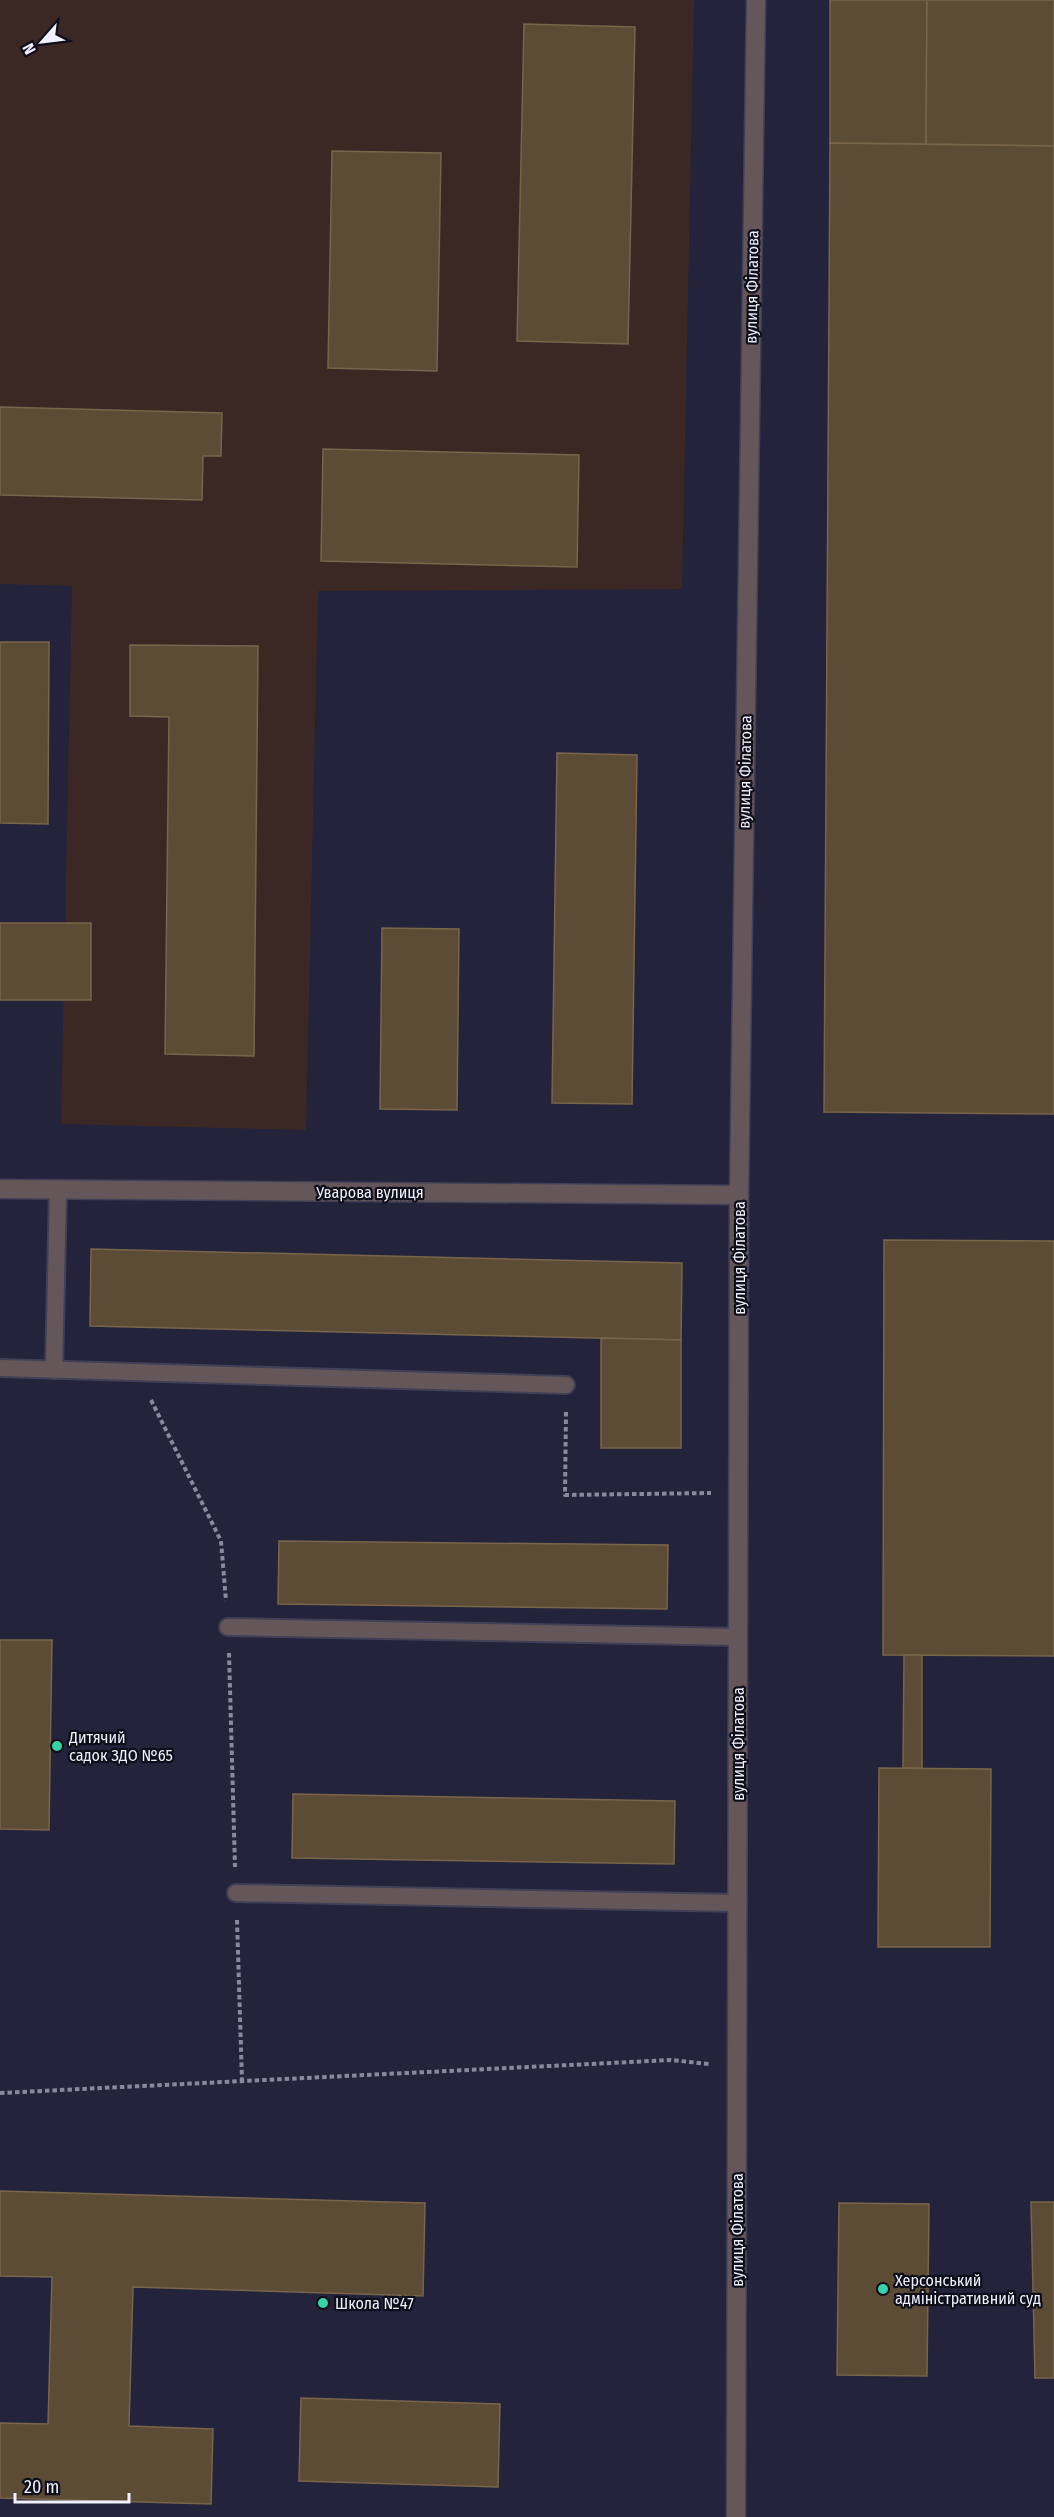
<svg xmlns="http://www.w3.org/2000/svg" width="1054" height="2517" font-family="'Fira Sans Condensed',sans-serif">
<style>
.medical{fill:#3b2825}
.building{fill:#5c4b35;stroke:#78654a;stroke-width:1.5}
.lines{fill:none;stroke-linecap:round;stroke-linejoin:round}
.service-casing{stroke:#404057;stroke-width:20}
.minor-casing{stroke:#404057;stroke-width:21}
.tertiary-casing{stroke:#404057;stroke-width:21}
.path{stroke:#89889c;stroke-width:4;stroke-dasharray:4.5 3;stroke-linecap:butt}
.service{stroke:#655759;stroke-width:16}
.minor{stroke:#655759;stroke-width:18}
.tertiary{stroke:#655759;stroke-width:18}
.poi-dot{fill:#34d4a8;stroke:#0e0e19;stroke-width:2}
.labels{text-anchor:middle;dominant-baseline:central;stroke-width:4.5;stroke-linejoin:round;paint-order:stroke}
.street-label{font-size:16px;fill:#efeffd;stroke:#0e0e19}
.poi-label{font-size:16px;fill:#efeffd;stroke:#0e0e19;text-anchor:start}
</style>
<rect width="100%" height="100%" fill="#24233c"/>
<path class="medical" d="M0,0H694L682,589L318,591L306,1130L61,1124L72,586L0,584Z"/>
<g class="building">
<path d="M830,0H927L926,144L830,143Z"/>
<path d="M927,0H1054V146L926,144Z"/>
<path d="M524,24L635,27L628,344L517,341Z"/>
<path d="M830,143L1054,146V1114L824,1112Z"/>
<path d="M332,151L441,153L437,371L328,368Z"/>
<path d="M0,407L222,413L221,456H203L202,500L0,495Z"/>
<path d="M323,449L579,455L577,567L321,561Z"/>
<path d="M0,642H49L48,824L0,823Z"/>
<path d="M130,645L258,646L254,1056L165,1054L169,717L130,716Z"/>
<path d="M557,753L637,755L632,1104L552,1103Z"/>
<rect x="0" y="923" width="91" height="77"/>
<path d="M382,928L459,929L457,1110L380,1109Z"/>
<path d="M884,1240L1054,1241V1656L883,1655Z"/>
<path d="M91,1249L682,1263L681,1340L90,1326Z"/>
<path d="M601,1338L681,1340V1448H601Z"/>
<path d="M279,1541L668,1545L667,1609L278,1604Z"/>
<path d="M0,1640H52L49,1830L0,1829Z"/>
<path d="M904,1655H922V1768H903Z"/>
<path d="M879,1768L991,1769L990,1947H878Z"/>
<path d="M293,1794L675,1801L674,1864L292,1858Z"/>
<path d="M0,2191L425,2203L423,2296L133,2287L129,2426L213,2429L211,2504L0,2498V2423L48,2424L52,2277L0,2276Z"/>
<path d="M1031,2202H1054V2378H1035Z"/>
<path d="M839,2203L929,2204L927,2376L837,2375Z"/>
<path d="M301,2398L500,2404L498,2487L299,2481Z"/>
</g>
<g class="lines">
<defs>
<g id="service">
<path d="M0,1368L566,1385"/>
<path d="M54,1370L58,1190"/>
<path d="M228,1627L738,1637"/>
<path d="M236,1893L737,1903"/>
</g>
<path id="minor" d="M0,1189L739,1195"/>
<path id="tertiary" d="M736,2517L739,1195L756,0"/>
</defs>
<use href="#service" class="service-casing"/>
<use href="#minor" class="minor-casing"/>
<use href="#tertiary" class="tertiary-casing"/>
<g class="path">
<path d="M151,1400L221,1541L226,1601"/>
<path d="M566,1412L565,1495L711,1493"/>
<path d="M229,1653L235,1867"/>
<path d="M237,1920L242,2081"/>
<path d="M0,2093L671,2060L709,2064"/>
</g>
<use href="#service" class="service"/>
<use href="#minor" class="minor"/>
<use href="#tertiary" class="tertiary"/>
</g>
<g class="poi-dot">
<circle cx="57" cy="1746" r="6"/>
<circle cx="883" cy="2289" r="6"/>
<circle cx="323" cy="2303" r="6"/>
</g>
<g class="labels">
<g class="street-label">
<text transform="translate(752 287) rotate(-89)">вулиця Філатова</text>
<text transform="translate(745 772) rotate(-89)">вулиця Філатова</text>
<text x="370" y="1192">Уварова вулиця</text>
<text transform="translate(739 1258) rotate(-90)">вулиця Філатова</text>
<text transform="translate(738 1744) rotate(-90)">вулиця Філатова</text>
<text transform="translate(737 2230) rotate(-90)">вулиця Філатова</text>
</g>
<g class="poi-label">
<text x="69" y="1737">Дитячий<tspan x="69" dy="18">садок ЗДО №65</tspan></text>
<text x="895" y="2280">Херсонський<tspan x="895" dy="18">адміністративний суд</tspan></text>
<text x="335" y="2303">Школа №47</text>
</g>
</g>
<g transform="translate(42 42) rotate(242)" stroke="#0e0e19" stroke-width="4.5" paint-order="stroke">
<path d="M0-4.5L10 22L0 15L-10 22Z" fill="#efeffd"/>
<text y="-9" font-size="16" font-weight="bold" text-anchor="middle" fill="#efeffd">N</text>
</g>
<path d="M15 2493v9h114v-9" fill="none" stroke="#efeffd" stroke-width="3"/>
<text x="24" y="2493" font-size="18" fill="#efeffd" stroke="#0e0e19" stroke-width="4.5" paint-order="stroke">20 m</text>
</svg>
